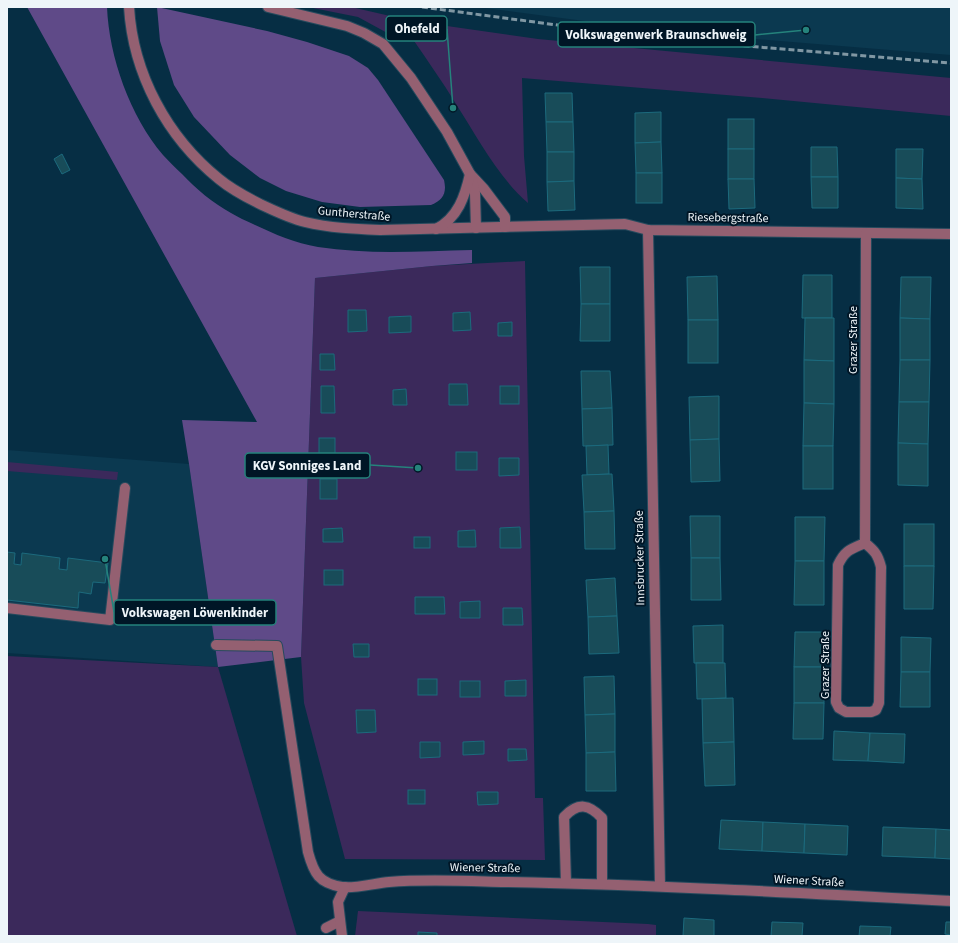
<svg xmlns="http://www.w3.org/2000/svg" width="958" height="943" font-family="'Source Sans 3',sans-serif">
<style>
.built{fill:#0b3950}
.green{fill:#3b295b}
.forest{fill:#5f4a88}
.building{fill:#184c59;stroke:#1c6a7d}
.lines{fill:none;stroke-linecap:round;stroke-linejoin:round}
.minor-casing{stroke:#264a5d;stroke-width:12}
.minor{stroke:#946071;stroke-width:10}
.rail{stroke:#8097a3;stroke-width:3;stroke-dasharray:6 3;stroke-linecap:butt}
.labels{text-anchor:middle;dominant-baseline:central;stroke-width:4;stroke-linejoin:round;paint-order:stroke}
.street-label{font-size:12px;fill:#eef5f9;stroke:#001626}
.leader{fill:none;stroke:#25837c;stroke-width:1.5}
.callout-dot{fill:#25837c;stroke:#001626;stroke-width:1.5}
.callout{fill:#001626;stroke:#25837c;stroke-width:1.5}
.callout-label{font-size:13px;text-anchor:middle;font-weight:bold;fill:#eef5f9}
</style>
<rect width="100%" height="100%" fill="#062e44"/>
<g class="built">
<path d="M478,7H951V55L730,37L592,22Z"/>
<path d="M7,450L189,464L218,667L7,653Z"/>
</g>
<g class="green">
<path d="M313,7H351L412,21L538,39L951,78V116L762,98L522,78L524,156L528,203C497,176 478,138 456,104C442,81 427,60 412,38L391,35L358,17L313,8Z"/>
<path d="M525,261L535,798H543L545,860L345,859L304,703L301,657L315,278L432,266Z"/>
<path d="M7,462L118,472L117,480L7,471Z"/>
<path d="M7,656L218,667L297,936H7Z"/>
<path d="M358,911L648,924L656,925V936H355Z"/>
</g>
<g class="forest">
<path d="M27,7H107C109,57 130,116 163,155C169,161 175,168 182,174C196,189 213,203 231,213C238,217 246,221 253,224C274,234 295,243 318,247C369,255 421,251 472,250V263L432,266L315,278L301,657L218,667L189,464L182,420L257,422Z"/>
<path d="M157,7L267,31L307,42L349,56L368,68L378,80L444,180C447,193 443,200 431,205L360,207L322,202L286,191L260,178L230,155L194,117L174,85L160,41Z"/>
</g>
<g class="building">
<path d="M545,93H572L573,122H546Z"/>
<path d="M661,112V142L635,143V113Z"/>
<rect x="728" y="119" width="26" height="30"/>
<path d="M546,122H573L574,152H547Z"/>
<path d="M661,142L662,173H636L635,143Z"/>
<path d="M811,147H837L838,177H811Z"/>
<rect x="728" y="149" width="26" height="30"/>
<path d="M896,149H923L922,179L896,178Z"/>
<path d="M547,152H574V181L547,182Z"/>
<path d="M62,154L70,170L62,174L54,159Z"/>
<rect x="636" y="173" width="26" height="30"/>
<path d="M811,177H838V208H812Z"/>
<path d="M896,178L922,179L923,209L896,208Z"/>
<path d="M728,179H754L755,208L729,209Z"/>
<path d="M574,181L575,210L548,211L547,182Z"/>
<path d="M580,267H610V304H581Z"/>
<path d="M803,275H832V318H802Z"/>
<path d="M717,276L718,320H688L687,277Z"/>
<path d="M901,277H931L930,319L900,318Z"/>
<path d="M581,304H610V341H580Z"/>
<path d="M348,310H366L367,331L348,332Z"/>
<path d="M470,312L471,330L453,331V313Z"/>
<path d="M411,316V332L389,333V317Z"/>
<path d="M805,318H834V361L804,360Z"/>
<path d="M900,318L930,319V360H900Z"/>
<rect x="688" y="320" width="30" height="43"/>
<path d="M512,322V336H498V323Z"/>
<path d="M320,354H334L335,370H320Z"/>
<path d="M804,360L834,361V404L804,403Z"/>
<path d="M900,360H930L929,402H899Z"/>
<path d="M581,371H610L612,408L582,409Z"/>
<path d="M449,384H467L468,405H449Z"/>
<path d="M321,386H334L335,413H321Z"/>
<rect x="500" y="386" width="19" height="18"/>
<path d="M406,389L407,405H393V390Z"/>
<path d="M719,396V439L690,440L689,397Z"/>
<path d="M899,402H929L928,444L898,443Z"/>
<path d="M804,403L834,404L833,446H803Z"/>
<path d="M612,408L613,445L583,446L582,409Z"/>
<rect x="319" y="438" width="16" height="18"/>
<path d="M719,439L720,481L691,482L690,440Z"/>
<path d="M898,443L928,444V486L898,485Z"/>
<path d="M608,445L609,474L587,475L586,446Z"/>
<rect x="803" y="446" width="30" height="43"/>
<rect x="456" y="452" width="21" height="18"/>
<path d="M499,458H519V475L499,476Z"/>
<path d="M612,474L614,511L584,512L582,475Z"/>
<rect x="320" y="479" width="17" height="20"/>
<path d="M614,511L615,549H585L584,512Z"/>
<path d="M690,516H720V558H691Z"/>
<path d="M795,517H825L824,561H795Z"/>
<rect x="904" y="524" width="30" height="42"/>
<path d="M520,527L521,548H500V528Z"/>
<path d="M342,528L343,542H323V529Z"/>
<path d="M475,530L476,547H458V531Z"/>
<rect x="414" y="537" width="16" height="11"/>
<path d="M7,552L15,553L14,564L21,565L22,553L60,558L59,569L67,570L68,558L108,563L105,583L93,582L91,594L79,592L78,608L7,600Z"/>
<path d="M691,558H720L721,600H691Z"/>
<path d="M795,561H824V605H794Z"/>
<path d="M904,566H934L933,609H904Z"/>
<rect x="324" y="570" width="19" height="15"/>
<path d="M615,578L617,616L588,617L586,580Z"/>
<path d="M415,597H444L445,614H415Z"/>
<path d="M480,601V618H460V602Z"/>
<path d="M503,608H522L523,625H503Z"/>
<path d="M617,616L619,653L589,654L588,617Z"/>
<path d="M723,625V663H694L693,626Z"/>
<path d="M795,632H824V667H794Z"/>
<path d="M901,637L931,638L930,672H901Z"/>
<path d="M353,644H369V657H354Z"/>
<path d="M696,663H725L726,698L697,699Z"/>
<rect x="794" y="667" width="30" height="36"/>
<path d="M901,672H930V707H900Z"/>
<path d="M614,676L615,714L585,715L584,677Z"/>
<rect x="418" y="679" width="19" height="16"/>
<path d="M526,680V696H505V681Z"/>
<rect x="460" y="681" width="20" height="16"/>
<path d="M733,698L734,742L703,743L702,699Z"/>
<path d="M794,703H824L823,739H793Z"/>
<path d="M356,710H375L376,732L357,733Z"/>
<path d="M615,714V752L586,753L585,715Z"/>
<path d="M834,731L870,733L868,761L833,760Z"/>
<path d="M870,733L905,734L904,763L868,761Z"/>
<path d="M484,741V754L463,755V742Z"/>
<path d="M420,742H440V757L420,758Z"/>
<path d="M734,742L735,785L705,786L703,743Z"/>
<path d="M508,749H526L527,760L508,761Z"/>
<path d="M615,752L616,791H586V753Z"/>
<rect x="408" y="790" width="17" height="14"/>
<path d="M477,792H498V804L478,805Z"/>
<path d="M721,820L763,822L762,851L719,849Z"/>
<path d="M763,822L805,824L804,853L762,851Z"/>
<path d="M805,824L848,826L847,855L804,853Z"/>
<path d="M883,827L936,829L935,858L882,856Z"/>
<path d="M936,829L951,830V859L935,858Z"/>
<path d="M684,918L714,920V936H683Z"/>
<path d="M772,922L803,923L802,936H771Z"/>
<path d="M946,922H951V935L945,934Z"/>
<path d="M860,926L891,927L890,936H859Z"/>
<path d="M418,932L437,933V936H418Z"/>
</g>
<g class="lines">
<defs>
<g id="minor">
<path d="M129,7C133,74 167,137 219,179C231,189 246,197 260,204C275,211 289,218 305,222C330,228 355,229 380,230L625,224L648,230L951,234"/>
<path d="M268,7L347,26L364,33L383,44L411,78L447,132L470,174L484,189L505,217V227"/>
<path d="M471,176L475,193L476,228"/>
<path d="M436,229C458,218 465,196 470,174"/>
<path d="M648,230L660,886"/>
<path d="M865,543C875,551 878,555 881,567L879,703L876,710L871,712H846L839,708L836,702L838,565C845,550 851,549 865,543L866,233"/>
<path d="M7,608L110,620L125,488"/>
<path d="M216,645L277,646L308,852C314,874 319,883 342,887C354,889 376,883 389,882C427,879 466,881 505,882C654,885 802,893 951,901"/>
<path d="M566,883L564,817C578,802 589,804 602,818V884"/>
<path d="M326,928L340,921"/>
<path d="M342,936L338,902L345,887"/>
</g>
</defs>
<use href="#minor" class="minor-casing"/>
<use href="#minor" class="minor"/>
<path class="rail" d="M422,7L617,33L733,45L951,63"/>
</g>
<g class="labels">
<g class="street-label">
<text transform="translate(354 214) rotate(5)">Guntherstraße</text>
<text transform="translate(728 218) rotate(1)">Riesebergstraße</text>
<text transform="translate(853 340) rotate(-90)">Grazer Straße</text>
<text transform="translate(640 558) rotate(-91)">Innsbrucker Straße</text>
<text transform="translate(825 665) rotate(-90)">Grazer Straße</text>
<text transform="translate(485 868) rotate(1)">Wiener Straße</text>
<text transform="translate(809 881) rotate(3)">Wiener Straße</text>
</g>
</g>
<path class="leader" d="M453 108L447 29M806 30L755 35M418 468L370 465M105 559L114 612"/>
<g class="callout-dot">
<circle cx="453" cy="108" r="4"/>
<circle cx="806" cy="30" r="4"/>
<circle cx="418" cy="468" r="4"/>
<circle cx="105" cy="559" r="4"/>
</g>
<g class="callout">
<rect x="386" y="16" width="61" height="25" rx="4"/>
<rect x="558" y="22" width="197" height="25" rx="4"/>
<rect x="245" y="453" width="125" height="25" rx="4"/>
<rect x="114" y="600" width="162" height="25" rx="4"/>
</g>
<g class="callout-label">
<text x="417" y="33">Ohefeld</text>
<text x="656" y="39">Volkswagenwerk Braunschweig</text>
<text x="307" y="470">KGV Sonniges Land</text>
<text x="195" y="617">Volkswagen Löwenkinder</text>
</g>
<rect width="958" height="943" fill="none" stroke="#eef5f9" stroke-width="16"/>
</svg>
